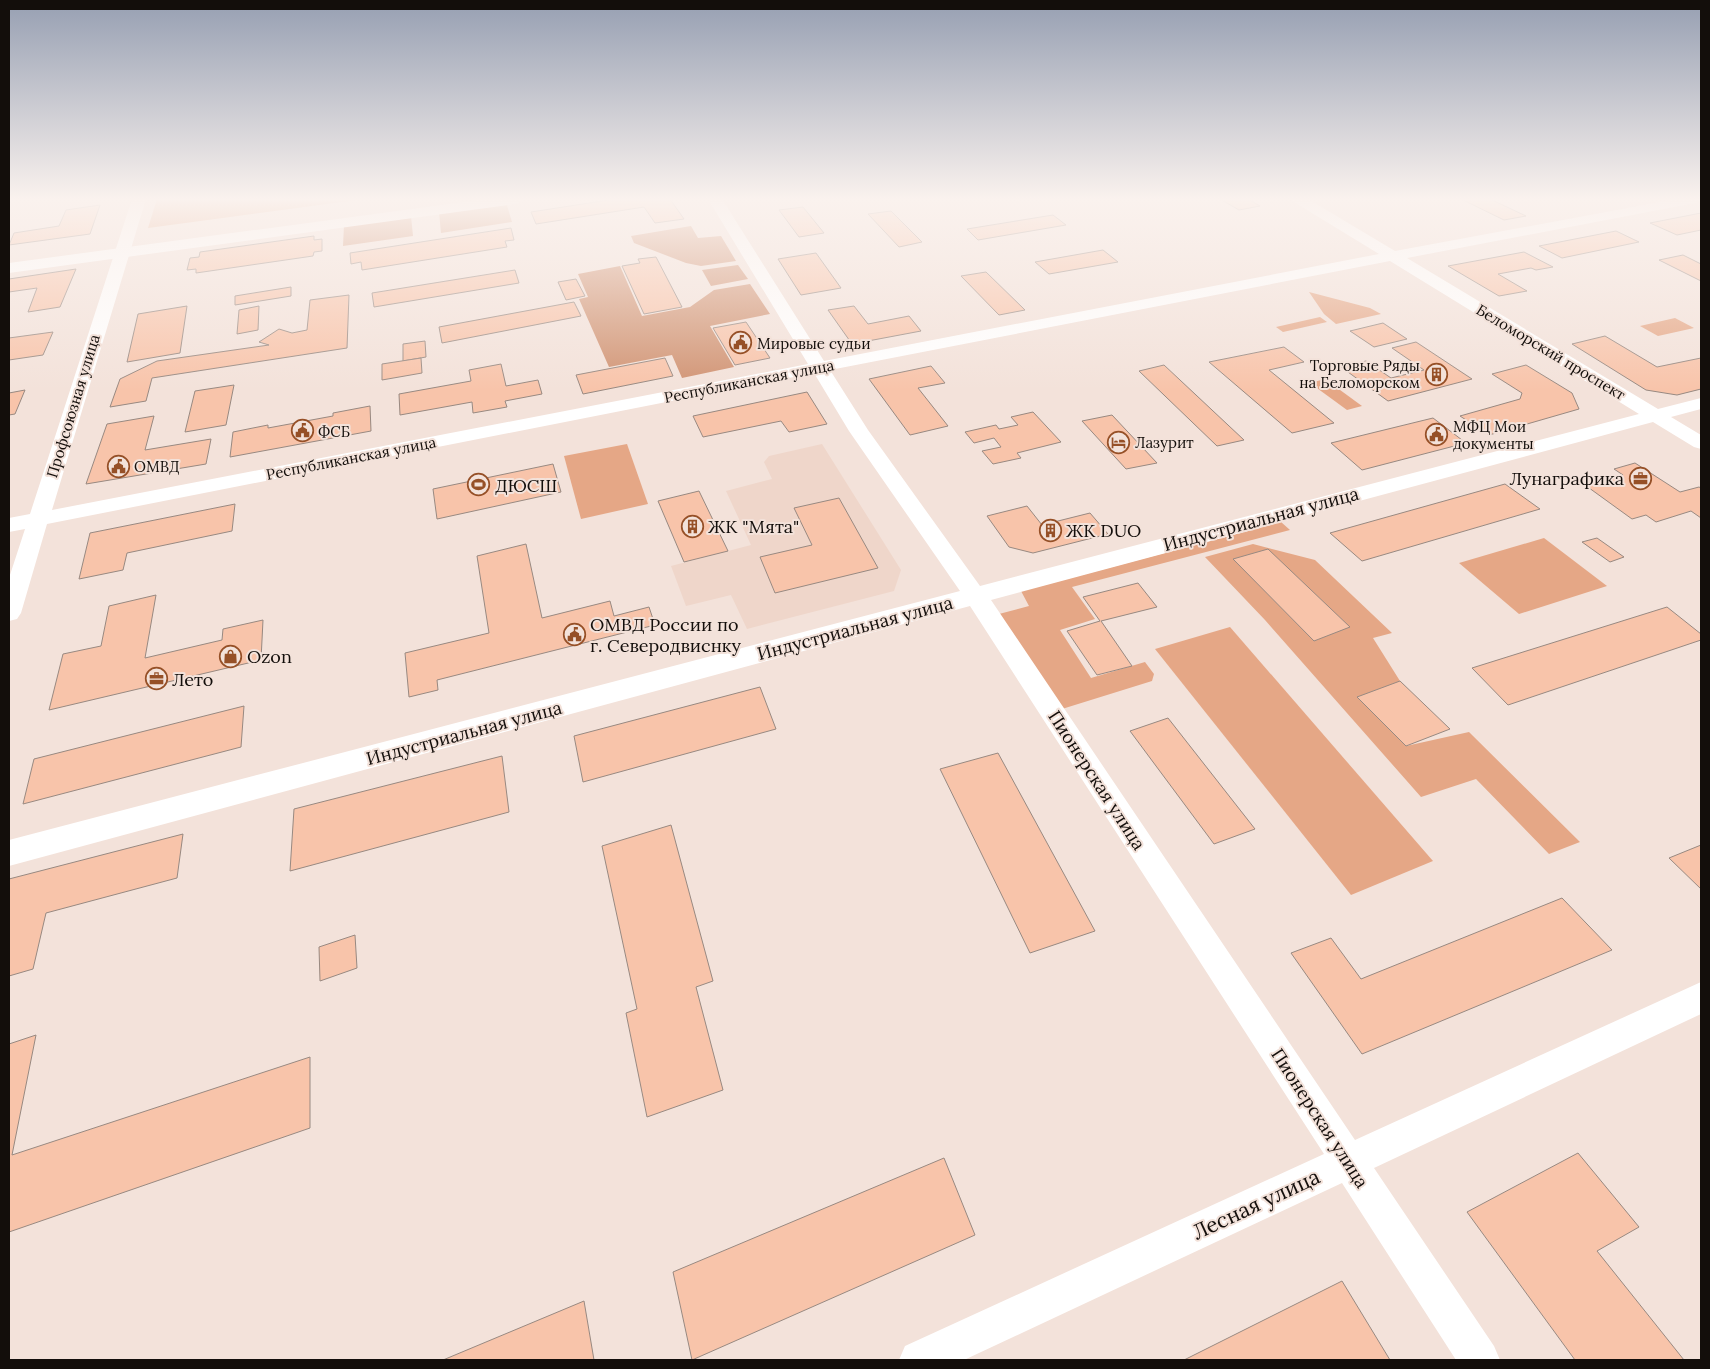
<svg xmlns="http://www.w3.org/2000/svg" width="1710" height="1369" font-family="Lora,serif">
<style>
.built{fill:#efd6ca}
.green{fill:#e5a786}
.forest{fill:#d19474}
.building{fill:#f8c4aa;stroke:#988981}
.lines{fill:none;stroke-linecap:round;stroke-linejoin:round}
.street{fill:#fff;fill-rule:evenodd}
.secondary{fill:#fff;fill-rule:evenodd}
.labels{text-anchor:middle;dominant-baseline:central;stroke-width:4;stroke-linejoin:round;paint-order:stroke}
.far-poi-label{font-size:15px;fill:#130e0b;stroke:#f3e2da;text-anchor:start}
.far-street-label{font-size:15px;fill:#130e0b;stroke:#f3e2da}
.poi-label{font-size:18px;fill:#130e0b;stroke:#f3e2da;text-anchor:start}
.street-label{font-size:18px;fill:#130e0b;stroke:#f3e2da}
.near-street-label{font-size:21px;fill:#130e0b;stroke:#f3e2da}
</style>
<rect width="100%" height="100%" fill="#f3e2da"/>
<path class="built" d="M822,444L901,570L894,591L747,629L731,595L686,606L671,566L751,545L726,491L772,479L764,462L769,456Z"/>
<g class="green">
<path d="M157,199H364L148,228Z"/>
<path d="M1309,292L1370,308L1381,314L1336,324L1324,314Z"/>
<path d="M1320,317L1327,322L1283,332L1276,327Z"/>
<path d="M1675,318L1694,328L1658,336L1640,326Z"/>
<path d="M1325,379L1362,406L1347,410L1310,383Z"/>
<path d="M627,444L648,504L581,519L564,456Z"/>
<path d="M1281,522L1290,530L1072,587L1095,619L1060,630L1091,678L1145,662L1154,674L1152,681L1062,709L999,614L1029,606L1021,591Z"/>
<path d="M1544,538L1607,586L1519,614L1459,563Z"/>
<path d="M1253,544L1315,560L1392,633L1373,638L1400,681L1406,746L1469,732L1580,842L1549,854L1476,779L1421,797L1265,620L1205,557Z"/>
<path d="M1230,627L1433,861L1351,895L1155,649Z"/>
</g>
<g class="forest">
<path d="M506,202L512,222L441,233L439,212Z"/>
<path d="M411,216L413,236L343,246L344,225Z"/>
<path d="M691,226L698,238L721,236L736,261L701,266L686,263L634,243L631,236Z"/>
<path d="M738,265L748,279L711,286L702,270Z"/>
<path d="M620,266L642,316L690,307L714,290L750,284L770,314L710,326L734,367L682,378L672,355L609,367L579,299L588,297L578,274Z"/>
</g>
<g class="building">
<path d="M615,199H670L684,219L655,223L644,207L536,224L531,212Z"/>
<path d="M1220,199H1248L1260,206L1239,210Z"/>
<path d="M1461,199H1490L1526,216L1504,220Z"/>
<path d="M100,205L90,234L9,245L14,233L59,226L66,210Z"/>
<path d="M803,207L824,233L799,237L779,210Z"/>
<path d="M891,211L922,242L899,247L868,214Z"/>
<path d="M1701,213V230L1677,235L1650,223Z"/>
<path d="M1053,215L1066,225L978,240L967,229Z"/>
<path d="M511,228L514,240L505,241L507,247L362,270L361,262L351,264L350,253Z"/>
<path d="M1616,231L1639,242L1562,258L1539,246Z"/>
<path d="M314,236V240L322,239V251L314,252L313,256L196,273V269L187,270L190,258L199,257L200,252Z"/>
<path d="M1103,250L1118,262L1049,274L1035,262Z"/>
<path d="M1524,252L1553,267L1536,270L1531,268L1498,274L1527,291L1499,296L1448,266Z"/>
<path d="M816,253L841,288L801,295L778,259Z"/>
<path d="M1683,255L1701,264V281L1659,260Z"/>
<path d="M656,257L682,307L644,314L622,266L640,263L638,259Z"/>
<path d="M76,269L60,307L28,312L37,288L9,292V279Z"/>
<path d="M515,270L519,283L374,307L372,293Z"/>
<path d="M986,272L1025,310L999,315L961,276Z"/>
<path d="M576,279L585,296L566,300L558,282Z"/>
<path d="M291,287V296L235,305V296Z"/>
<path d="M349,295L347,348L152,378L146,401L110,407L120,379L157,361L269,345L259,342L279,329L292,333L307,330L310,300Z"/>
<path d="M574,302L581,316L442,343L439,327Z"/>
<path d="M187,306L180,353L127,362L138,314Z"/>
<path d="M259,306L258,330L237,334L239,310Z"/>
<path d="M854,306L868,324L909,316L921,331L852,344L828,310Z"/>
<path d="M746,322L770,358L735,365L713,328Z"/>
<path d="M1383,323L1407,339L1374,347L1350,331Z"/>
<path d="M53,332L43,355L9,360V338Z"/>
<path d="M1605,336L1657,367L1701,358V389L1677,395L1646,390L1572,344Z"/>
<path d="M425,341L426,357L403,361V344Z"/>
<path d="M1416,342L1472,379L1388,401L1341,367L1366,361L1391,378L1424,370L1392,348Z"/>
<path d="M1284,347L1304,362L1269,370L1334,423L1292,433L1209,362Z"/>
<path d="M421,358L422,373L382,380V364Z"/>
<path d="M665,358L673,376L583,394L576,375Z"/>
<path d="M501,364L506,386L538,380L542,394L505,401L507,407L473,413L472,402L400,415L399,394L471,381L469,370Z"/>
<path d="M1164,365L1244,440L1217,446L1139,371Z"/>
<path d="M1526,365L1572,393L1579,409L1489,435L1460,416L1520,399L1522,393L1492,374Z"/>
<path d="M931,366L945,383L918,388L948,426L910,435L869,379Z"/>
<path d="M234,385L226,425L185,432L195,391Z"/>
<path d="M25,390L15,414L9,415V393Z"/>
<path d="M807,392L827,424L789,432L781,421L703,437L693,416Z"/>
<path d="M370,406L371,431L230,457L233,432L268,425V428L333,416V413Z"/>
<path d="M1033,412L1061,442L1017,453L1021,458L993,464L982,451L1001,447L994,438L974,443L965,432L996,425L999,429L1018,425L1011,417Z"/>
<path d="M1112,415L1157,463L1126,469L1082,421Z"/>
<path d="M154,416L145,450L211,439L206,464L86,484L107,424Z"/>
<path d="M1433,418L1466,443L1362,470L1331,443Z"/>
<path d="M1635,463L1680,492L1699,487L1701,488V518L1691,511L1656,522L1646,515L1632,519L1585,485L1623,475L1614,469Z"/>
<path d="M553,464L561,492L437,519L433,489Z"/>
<path d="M1505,484L1540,509L1362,561L1330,533Z"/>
<path d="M699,491L728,551L684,562L658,501Z"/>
<path d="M839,498L878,568L775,593L760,557L812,545L794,508Z"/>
<path d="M235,504L232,531L127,553L123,570L79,579L90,533Z"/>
<path d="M1027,506L1042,525L1090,513L1108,534L1033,553L1009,547L987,516Z"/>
<path d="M1597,538L1624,557L1610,562L1582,542Z"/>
<path d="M526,544L542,618L610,601L614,616L649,607L655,625L437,680L438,690L409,697L405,653L489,633L477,556Z"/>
<path d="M1268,549L1350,627L1314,641L1233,559Z"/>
<path d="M1138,583L1157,607L1101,621L1132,666L1097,675L1067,631L1100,621L1083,597Z"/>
<path d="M156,595L145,658L222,640L223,629L263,620L261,660L49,710L63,654L101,646L109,606Z"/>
<path d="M1667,607L1701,634V640L1508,705L1472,668Z"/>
<path d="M1400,681L1450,729L1406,746L1357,697Z"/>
<path d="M760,687L776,729L583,782L574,736Z"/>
<path d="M244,706L241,747L23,804L34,759Z"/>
<path d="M1168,718L1255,829L1214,844L1130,731Z"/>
<path d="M998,753L1095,931L1030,953L940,769Z"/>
<path d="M502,756L509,812L290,871L294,809Z"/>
<path d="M671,825L713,981L696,987L723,1090L647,1117L626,1013L637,1009L602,846Z"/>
<path d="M183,834L177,878L46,913L33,969L9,976V879Z"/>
<path d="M1701,845V889L1669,858Z"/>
<path d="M1562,898L1612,950L1362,1054L1291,953L1331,938L1361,979Z"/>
<path d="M355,935L357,968L320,981L319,947Z"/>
<path d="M36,1035L12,1155L310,1057V1128L9,1232V1044Z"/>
<path d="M1578,1153L1639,1227L1597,1251L1684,1360H1575L1467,1212Z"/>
<path d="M944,1158L975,1235L692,1360L673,1272Z"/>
<path d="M1342,1281L1390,1360H1184Z"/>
<path d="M584,1301L594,1360H443Z"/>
</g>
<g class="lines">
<path class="street" d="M132,199H146L52,510L808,364L708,199H722L824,361L1379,254L1294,202L1292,199H1308L1395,251L1676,199H1701L1700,202L1695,203L1407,258L1658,409L1701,398V409L1671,417L1701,435V449L1694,447L1653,422L991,600L1355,1140L1701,982V1014L1374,1168L1494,1346L1500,1360H1456L1342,1183L964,1360H899L905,1346L1324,1154L970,606L9,866V840L960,591L849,431L814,373L47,524L21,613L17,619L9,621V578L25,529L9,532V518L30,514ZM1390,261L1639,414L980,586L868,430L830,370Z"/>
<path class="secondary" d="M486,199H524L521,202L516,204L9,273V263Z"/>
</g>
<linearGradient id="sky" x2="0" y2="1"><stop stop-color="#969fb2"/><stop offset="0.51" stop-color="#faf2ee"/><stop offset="1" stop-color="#faf2ee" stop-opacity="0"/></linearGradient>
<rect width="1710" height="390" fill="url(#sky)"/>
<defs>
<symbol id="civic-ring" viewBox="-11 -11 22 22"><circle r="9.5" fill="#f3e2da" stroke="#965027" stroke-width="1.5"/><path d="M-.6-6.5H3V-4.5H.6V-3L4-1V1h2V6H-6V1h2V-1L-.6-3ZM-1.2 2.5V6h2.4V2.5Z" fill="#965027"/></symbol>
<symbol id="building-ring" viewBox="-11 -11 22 22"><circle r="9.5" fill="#f3e2da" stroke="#965027" stroke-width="1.5"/><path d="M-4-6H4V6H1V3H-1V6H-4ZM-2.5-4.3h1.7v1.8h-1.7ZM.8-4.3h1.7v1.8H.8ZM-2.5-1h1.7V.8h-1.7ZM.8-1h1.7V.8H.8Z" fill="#965027"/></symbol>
<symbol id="hotel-ring" viewBox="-11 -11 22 22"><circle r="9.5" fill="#f3e2da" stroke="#965027" stroke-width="1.5"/><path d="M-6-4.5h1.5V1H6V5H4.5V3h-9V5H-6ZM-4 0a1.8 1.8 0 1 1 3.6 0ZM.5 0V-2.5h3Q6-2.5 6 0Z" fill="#965027"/></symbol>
<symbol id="office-ring" viewBox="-11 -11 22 22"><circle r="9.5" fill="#f3e2da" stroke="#965027" stroke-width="1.5"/><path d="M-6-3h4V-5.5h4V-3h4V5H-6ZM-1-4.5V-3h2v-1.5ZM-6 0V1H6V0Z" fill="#965027"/></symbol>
<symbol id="stadium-ring" viewBox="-11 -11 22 22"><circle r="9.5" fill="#f3e2da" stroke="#965027" stroke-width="1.5"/><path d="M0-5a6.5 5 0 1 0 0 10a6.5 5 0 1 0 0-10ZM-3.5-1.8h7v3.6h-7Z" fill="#965027"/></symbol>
<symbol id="shop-ring" viewBox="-11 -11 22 22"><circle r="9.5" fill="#f3e2da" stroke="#965027" stroke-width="1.5"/><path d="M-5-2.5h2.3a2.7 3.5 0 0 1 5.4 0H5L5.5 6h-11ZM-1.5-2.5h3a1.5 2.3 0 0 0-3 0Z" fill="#965027"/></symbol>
</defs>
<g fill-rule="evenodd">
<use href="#civic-ring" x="728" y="330" width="25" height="25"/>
<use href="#building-ring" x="1424" y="362" width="25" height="25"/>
<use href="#civic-ring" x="290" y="418" width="25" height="25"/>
<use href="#civic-ring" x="1424" y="422" width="25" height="25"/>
<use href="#hotel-ring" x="1106" y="430" width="25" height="25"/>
<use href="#civic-ring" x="106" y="454" width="25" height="25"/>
<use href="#office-ring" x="1628" y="466" width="25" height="25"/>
<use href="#stadium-ring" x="466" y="472" width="25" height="25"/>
<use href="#building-ring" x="680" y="514" width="25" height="25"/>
<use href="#building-ring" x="1038" y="518" width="25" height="25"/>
<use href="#civic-ring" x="562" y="622" width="25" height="25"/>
<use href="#shop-ring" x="218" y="644" width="25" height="25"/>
<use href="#office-ring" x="144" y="666" width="25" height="25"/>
</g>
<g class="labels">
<g class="far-poi-label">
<text x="757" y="343">Мировые судьи</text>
<text x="1420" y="365" text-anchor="end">Торговые Ряды<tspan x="1420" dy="17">на Беломорском</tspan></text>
<text x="1453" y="426">МФЦ Мои<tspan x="1453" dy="17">документы</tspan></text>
<text x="318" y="431">ФСБ</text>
<text x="1135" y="442">Лазурит</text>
<text x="134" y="466">ОМВД</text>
</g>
<g class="far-street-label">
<text transform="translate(1551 352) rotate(31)">Беломорский проспект</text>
<text transform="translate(749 381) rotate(-11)">Республиканская улица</text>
<text transform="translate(73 406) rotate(-73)">Профсоюзная улица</text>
<text transform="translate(351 458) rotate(-11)">Республиканская улица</text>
</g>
<g class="poi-label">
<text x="1624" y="478" text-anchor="end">Лунаграфика</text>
<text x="495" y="485">ДЮСШ</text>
<text x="708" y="526">ЖК "Мята"</text>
<text x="1066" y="530">ЖК DUO</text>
<text x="590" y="624">ОМВД России по<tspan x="590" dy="21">г. Северодвиснку</tspan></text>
<text x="247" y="656">Ozon</text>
<text x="172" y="679">Лето</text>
</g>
<g class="street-label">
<text transform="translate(1261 519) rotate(-15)">Индустриальная улица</text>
<text transform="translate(855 628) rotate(-15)">Индустриальная улица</text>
<text transform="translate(464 733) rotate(-15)">Индустриальная улица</text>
<text transform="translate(1097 780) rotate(57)">Пионерская улица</text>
<text transform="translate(1320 1118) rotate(57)">Пионерская улица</text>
</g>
<g class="near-street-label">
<text transform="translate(1256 1204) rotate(-25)">Лесная улица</text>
</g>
</g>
<rect width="1710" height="1369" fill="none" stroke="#130e0b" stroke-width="20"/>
</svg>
